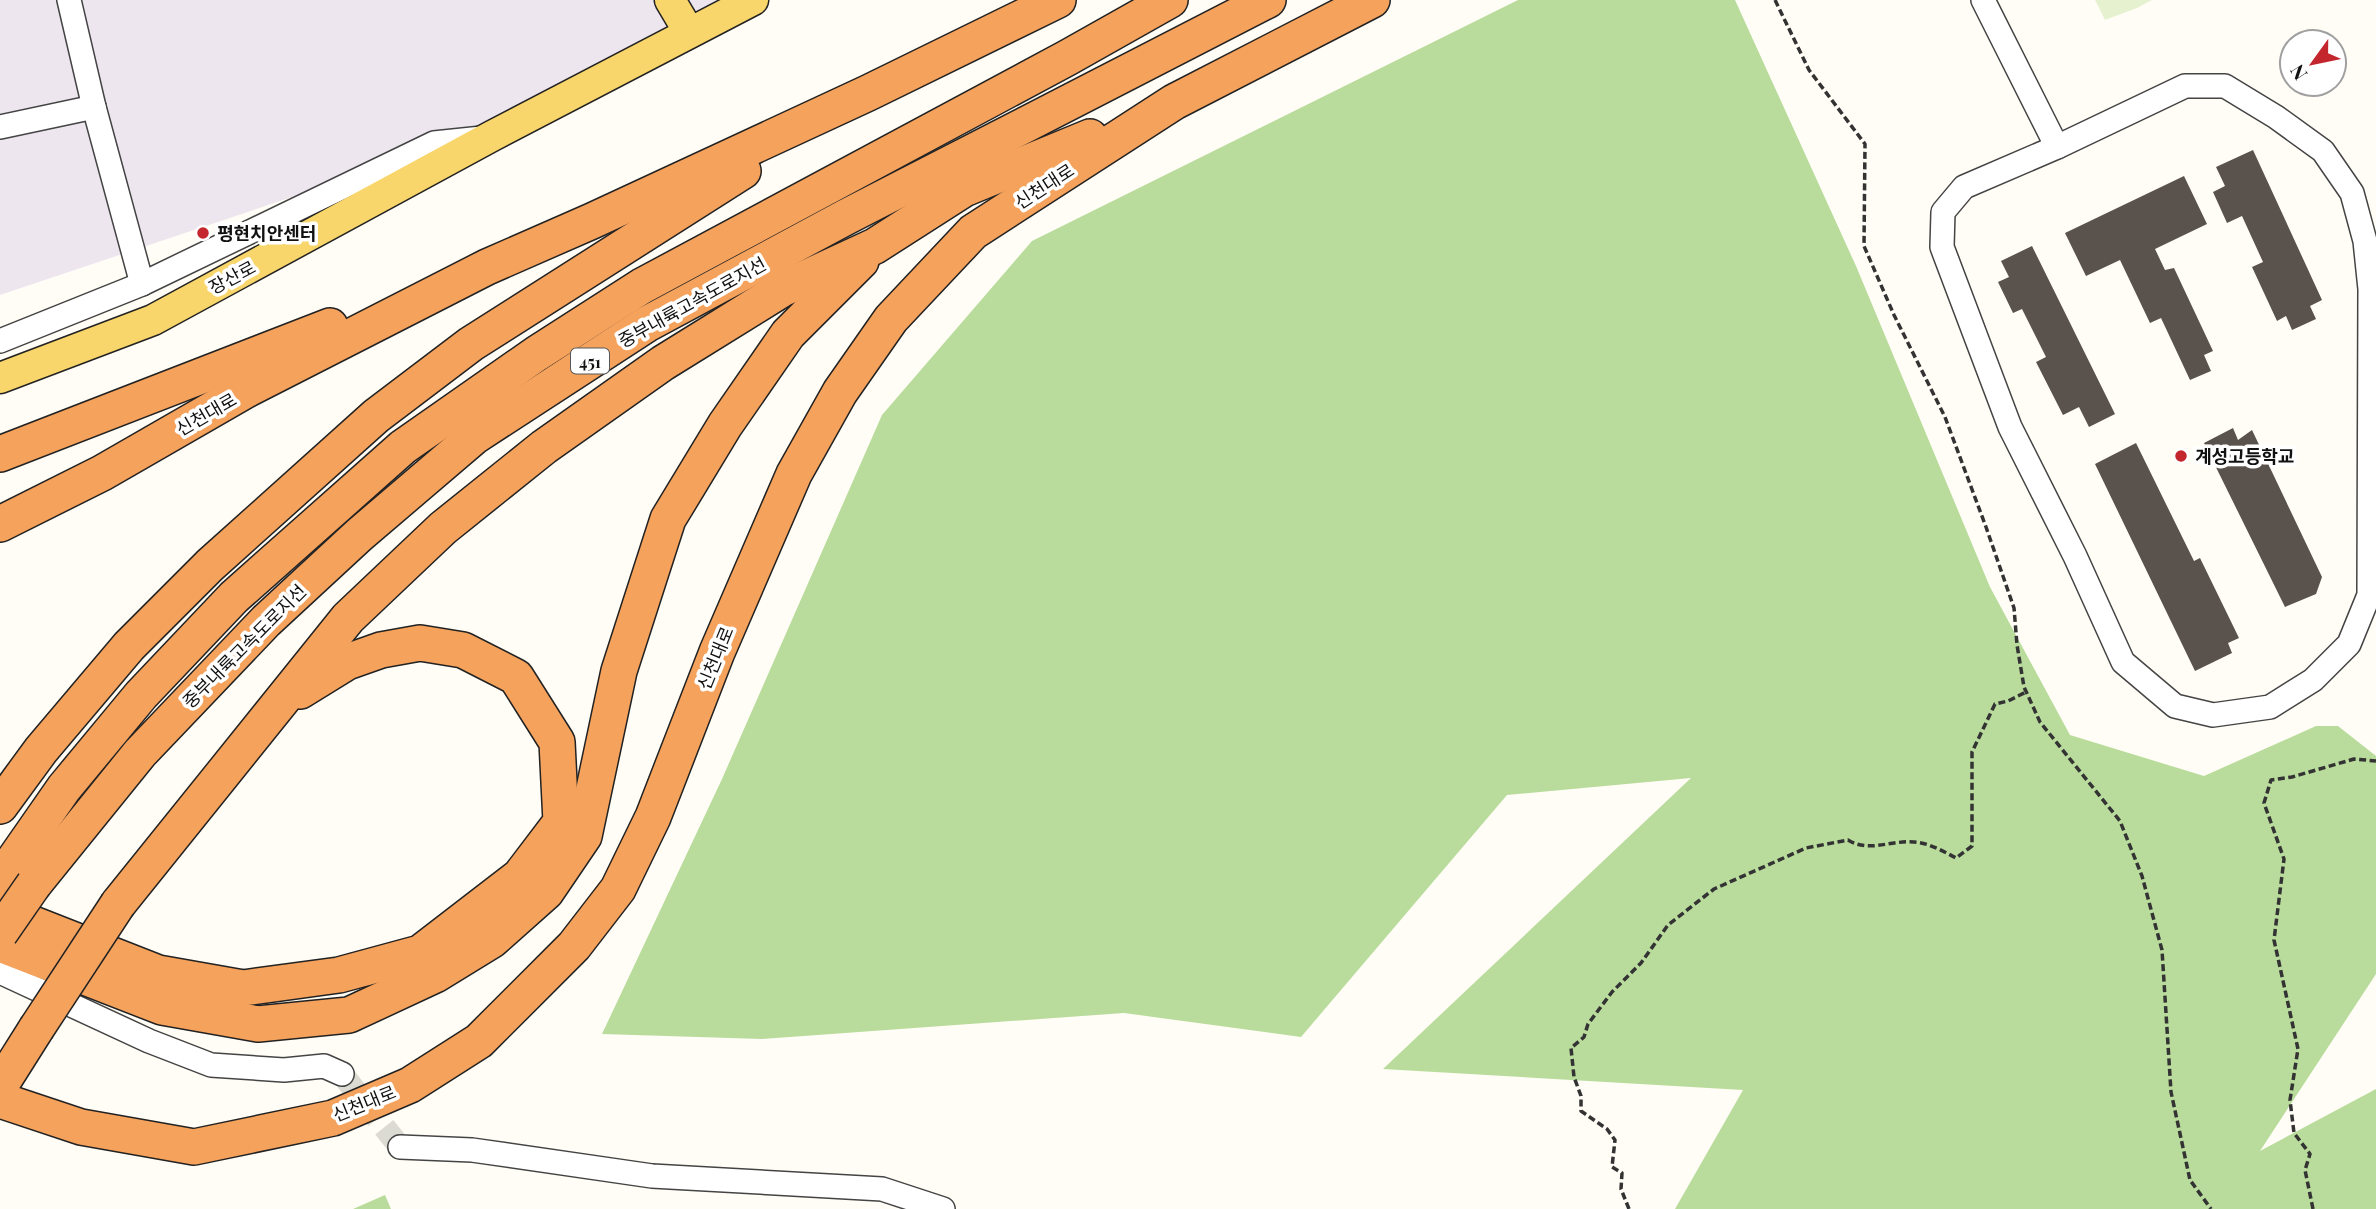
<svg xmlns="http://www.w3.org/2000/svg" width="2376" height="1209" font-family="'Playfair Display','Noto Sans KR',serif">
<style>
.industrial{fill:#eee6ef}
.forest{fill:#b9dc9c}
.pitch{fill:#e6f2cf}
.building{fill:#5a524d}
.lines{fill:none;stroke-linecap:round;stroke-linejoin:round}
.minor-tunnel{stroke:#dbdad3;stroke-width:23;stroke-dasharray:23 11;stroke-linecap:butt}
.minor-casing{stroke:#444;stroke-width:26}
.major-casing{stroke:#222;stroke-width:33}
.highway-casing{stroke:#222;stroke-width:38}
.path{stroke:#333;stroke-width:3.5;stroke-dasharray:7 3.5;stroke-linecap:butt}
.minor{stroke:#fff;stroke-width:23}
.major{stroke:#f9d66b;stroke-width:30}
.highway{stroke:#f5a25d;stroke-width:35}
.highway-bridge-casing{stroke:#222;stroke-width:38;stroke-linecap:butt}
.highway-bridge{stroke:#f5a25d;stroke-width:35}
.poi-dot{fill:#c4262e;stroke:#fff;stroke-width:2.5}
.labels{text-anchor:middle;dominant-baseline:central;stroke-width:7;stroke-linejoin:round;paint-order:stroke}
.shield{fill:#fff;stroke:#585858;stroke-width:2}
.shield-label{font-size:16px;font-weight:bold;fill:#111}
.street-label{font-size:18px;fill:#111;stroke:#fff}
.poi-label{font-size:18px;font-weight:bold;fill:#111;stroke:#fff;text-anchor:start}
</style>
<rect width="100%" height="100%" fill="#fffdf5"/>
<path class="industrial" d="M0,0H757L528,118L0,295Z"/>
<g class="forest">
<path d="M1518,0H1735L1856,266L1990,587L2070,735L2204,776L2316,726H2338L2376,756V974L2260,1151L2376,1089V1209H1675L1743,1090L1383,1069L1691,778L1507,795L1301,1037L1124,1013L762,1039L602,1034L722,779L882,415L1032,241Z"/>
<path d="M385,1195L391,1209H353Z"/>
</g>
<path class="pitch" d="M2095,0H2152L2137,8L2105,20Z"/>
<g class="building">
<path d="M2253,150L2322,300L2310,306L2316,319L2292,330L2286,316L2277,321L2252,267L2263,262L2242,216L2227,223L2213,192L2225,186L2216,167Z"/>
<path d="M2184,176L2207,224L2155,249L2165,270L2174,268L2213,351L2204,355L2211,371L2190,380L2161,318L2150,323L2120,260L2086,276L2065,233Z"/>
<path d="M2032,246L2115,414L2089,427L2079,407L2063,415L2036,362L2046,357L2022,309L2013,313L1998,282L2009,277L2001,261Z"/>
<path d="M2233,428L2238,440L2252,430L2322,577L2316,594L2285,607L2204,443Z"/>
<path d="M2136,443L2194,561L2200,558L2239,638L2228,643L2232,653L2195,671L2095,464Z"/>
</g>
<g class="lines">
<path class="minor-tunnel" d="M342,1074L400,1147"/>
<defs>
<g id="minor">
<path d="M69,0L94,107L142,284"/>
<path d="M1983,0L2057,147"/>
<path d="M2185,86H2225L2276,117L2323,151L2352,193L2365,241L2370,289L2369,595L2349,644L2313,680L2270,707L2213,715L2175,706L2123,662L2075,556L2010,427L1942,247L1943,212L1964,187L2057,147Z"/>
<path d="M0,127L94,107"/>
<path d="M0,341L142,284L434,143L482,138"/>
<path d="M0,972L149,1041L211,1065L284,1070L324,1066L342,1074"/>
<path d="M400,1147L472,1150L652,1176L882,1189L943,1209"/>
</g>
<g id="major">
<path d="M670,0L689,32"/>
<path d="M0,378L153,320L492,136L753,0"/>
</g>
<g id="highway">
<path d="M0,454L330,326"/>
<path d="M0,524L102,473L248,389L487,267L592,221L868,93L1058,0"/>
<path d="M0,806L41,750L129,646L210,565L376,416L471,344L743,171"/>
<path d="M0,880L64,788L141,695L234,597L403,447L536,354L642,286L1067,58L1170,0"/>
<path d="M34,884L140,753L266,621L359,535L475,436L647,324L846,217L1268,0"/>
<path d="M118,904L348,618L443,528L544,447L663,363L784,288L875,246L964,189L1090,137"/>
<path d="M0,911L158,973L243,988L339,975L420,953L520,876L561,822L557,742L516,677L463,650L420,643L381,650L347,662L300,691"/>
<path d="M0,944L162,1007L258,1024L349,1015L435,975L492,940L546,892L584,836L619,671L668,519L725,425L788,334L861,261"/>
<path d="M0,1086L36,1029"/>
<path d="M0,1100L81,1127L194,1147L333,1118L410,1085L479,1041L574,946L618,889L653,817L717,652L794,474L840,392L891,319L973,232L1174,102L1372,0"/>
</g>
</defs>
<use href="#minor" class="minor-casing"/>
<use href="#major" class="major-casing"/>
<use href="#highway" class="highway-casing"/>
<g class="path">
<path d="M1775,0L1809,70L1865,144L1864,246L1894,315L1945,417L1986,527L2014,608L2017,645L2024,687L2040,722L2120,821L2142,876L2162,950L2171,1092L2190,1180L2211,1209"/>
<path d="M1629,1209L1621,1189L1622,1173L1612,1167L1615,1140L1607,1129L1581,1111V1096L1574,1077L1571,1048L1584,1037L1588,1024L1612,992L1641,963L1668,925L1714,889L1806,848L1848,840C1869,853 1890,840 1914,842C1929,843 1943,851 1956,858L1972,846V752L1995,704L2008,701L2026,692"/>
<path d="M2313,1209L2305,1170L2310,1154L2294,1133L2290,1100L2298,1049L2274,940L2284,859L2264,803L2271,780L2292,777L2354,759L2376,761"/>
</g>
<use href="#minor" class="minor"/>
<use href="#major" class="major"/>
<use href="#highway" class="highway"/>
<defs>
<g id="highway-bridge">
<path d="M0,933L34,884"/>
<path d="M36,1029L118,904"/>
</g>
</defs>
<use href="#highway-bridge" class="highway-bridge-casing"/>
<use href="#highway-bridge" class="highway-bridge"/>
</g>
<g class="poi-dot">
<circle cx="203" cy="233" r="7"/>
<circle cx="2181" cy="456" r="7"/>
</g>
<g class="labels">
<rect class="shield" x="571" y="348.5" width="38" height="25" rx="5"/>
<g class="shield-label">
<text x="590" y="361">451</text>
</g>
<g class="street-label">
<text transform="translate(1044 186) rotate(-33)">신천대로</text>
<text transform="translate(232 277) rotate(-28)">장산로</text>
<text transform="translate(692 302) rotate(-29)">중부내륙고속도로지선</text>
<text transform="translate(206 414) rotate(-30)">신천대로</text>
<text transform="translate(244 646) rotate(-45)">중부내륙고속도로지선</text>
<text transform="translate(715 658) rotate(-68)">신천대로</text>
<text transform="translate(364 1103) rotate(-22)">신천대로</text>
</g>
<g class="poi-label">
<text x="217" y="233">평현치안센터</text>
<text x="2195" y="456">계성고등학교</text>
</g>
</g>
<g transform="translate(2313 63) rotate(237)"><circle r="33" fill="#ffffff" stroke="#a0a0a0" stroke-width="2"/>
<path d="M0-5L12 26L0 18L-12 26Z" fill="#c4262e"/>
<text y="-10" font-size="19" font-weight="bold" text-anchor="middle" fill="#111111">N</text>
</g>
</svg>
